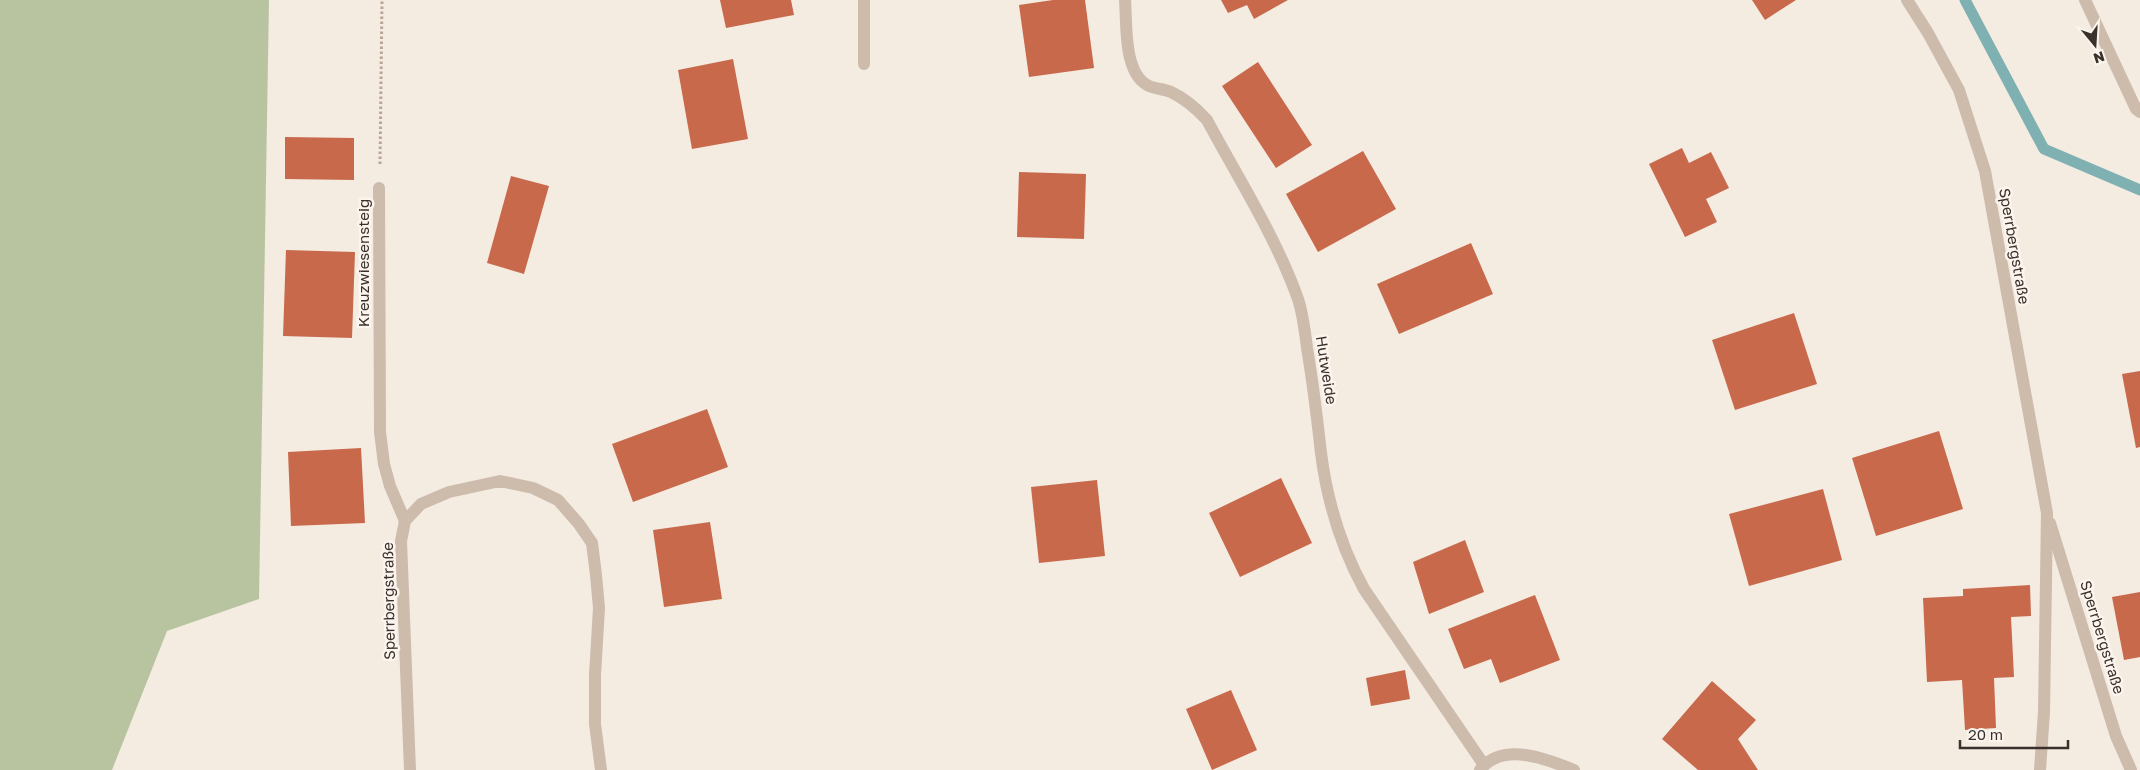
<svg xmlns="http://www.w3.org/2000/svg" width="2140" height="770" font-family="'Golos Text',sans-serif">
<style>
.green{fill:#b8c4a0}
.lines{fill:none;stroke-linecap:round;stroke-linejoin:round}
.stream{stroke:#7fb0b2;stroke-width:11}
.building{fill:#c8694b}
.path{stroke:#b9a596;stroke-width:3;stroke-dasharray:2.5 2.5;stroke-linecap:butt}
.minor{stroke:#cdbbac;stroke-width:12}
.labels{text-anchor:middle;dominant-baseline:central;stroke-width:5;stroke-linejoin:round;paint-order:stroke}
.street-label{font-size:15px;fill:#3b302b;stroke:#fbf5ee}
</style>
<rect width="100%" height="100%" fill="#f4ebe1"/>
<path class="green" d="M0,0H269L259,599L167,631L112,770H0Z"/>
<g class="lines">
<path class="stream" d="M1965,0L2044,149L2140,190"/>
</g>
<g class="building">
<path d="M720,0H791L794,15L726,28Z"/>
<path d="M1053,0H1085L1094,68L1029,77L1019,5Z"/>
<path d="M1221,0H1288L1254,19L1247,5L1228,13Z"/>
<path d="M1752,0H1796L1765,20Z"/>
<path d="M733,59L748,139L692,149L678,70Z"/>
<path d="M1258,62L1312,145L1276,168L1222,86Z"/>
<path d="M285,137L354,138V180L285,179Z"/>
<path d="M1682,148L1689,163L1711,152L1729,188L1706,199L1717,222L1685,237L1649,164Z"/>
<path d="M1363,151L1396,209L1318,252L1286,194Z"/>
<path d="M1019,172L1086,174L1084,239L1017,237Z"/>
<path d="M511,176L549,186L524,274L487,263Z"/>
<path d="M1471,243L1493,294L1399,334L1377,284Z"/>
<path d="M286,250L355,252L352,338L283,336Z"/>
<path d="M1794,313L1817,384L1735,410L1712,340Z"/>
<path d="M2140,371V447L2136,448L2122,374Z"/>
<path d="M707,409L728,467L633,502L612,444Z"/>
<path d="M1939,431L1963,509L1876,536L1852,458Z"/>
<path d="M361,448L365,523L291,526L288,452Z"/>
<path d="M1281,478L1312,543L1240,577L1209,513Z"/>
<path d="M1097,480L1105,556L1039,563L1031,487Z"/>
<path d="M1823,489L1842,560L1749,586L1729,514Z"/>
<path d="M710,522L722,599L664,607L653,530Z"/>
<path d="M1465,540L1484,592L1429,614L1413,562Z"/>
<path d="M2030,585L2031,616L2011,617L2014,677L1994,678L1996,728L1965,730L1962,680L1927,682L1923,598L1963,596V589Z"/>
<path d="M2140,592V657L2124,660L2112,597Z"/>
<path d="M1535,595L1560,660L1500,683L1491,659L1464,669L1448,629Z"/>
<path d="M1405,670L1410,699L1371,706L1366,678Z"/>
<path d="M1712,681L1756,720L1738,739L1758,770H1698L1662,739Z"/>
<path d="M1231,690L1257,750L1212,770L1186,709Z"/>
</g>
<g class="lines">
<path class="path" d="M380,164L382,0"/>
<g class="minor">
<path d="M864,0V64"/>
<path d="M1125,0C1127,24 1123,74 1149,86C1156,89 1164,89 1171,92C1186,99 1196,108 1207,120C1238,178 1276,237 1298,299C1303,314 1305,332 1307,348C1313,383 1317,417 1321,453C1327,500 1341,547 1364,589L1484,765"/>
<path d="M1907,0L1928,33L1959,90L1985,171L2047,513L2044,712L2040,770"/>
<path d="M2085,0L2136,109L2140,112"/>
<path d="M379,188L380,432L384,464L390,486L405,521"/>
<path d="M2050,523L2116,736L2131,770"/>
<path d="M410,770L401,541L405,521L421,504L449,492L500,481L533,488L558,500L579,524L592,543L596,575L599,608L595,675V724L601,770"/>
<path d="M1480,770C1502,741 1547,759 1574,770"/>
</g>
</g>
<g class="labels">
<g class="street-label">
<text transform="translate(2015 246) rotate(80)">Sperrbergstraße</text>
<text transform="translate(363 263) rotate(-90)">Kreuzwiesensteig</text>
<text transform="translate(1327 370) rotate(81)">Hutweide</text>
<text transform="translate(388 601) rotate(-91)">Sperrbergstraße</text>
<text transform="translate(2103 637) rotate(73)">Sperrbergstraße</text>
</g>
</g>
<g transform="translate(2095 45) rotate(162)" stroke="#fbf5ee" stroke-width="4" paint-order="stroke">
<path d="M0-4L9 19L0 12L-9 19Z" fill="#3b302b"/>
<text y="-8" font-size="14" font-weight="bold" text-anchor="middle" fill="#3b302b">N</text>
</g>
<path d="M1960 740v8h108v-8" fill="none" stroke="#3b302b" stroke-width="2.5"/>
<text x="1968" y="740" font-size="15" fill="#3b302b" stroke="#fbf5ee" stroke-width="4" paint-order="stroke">20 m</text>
</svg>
